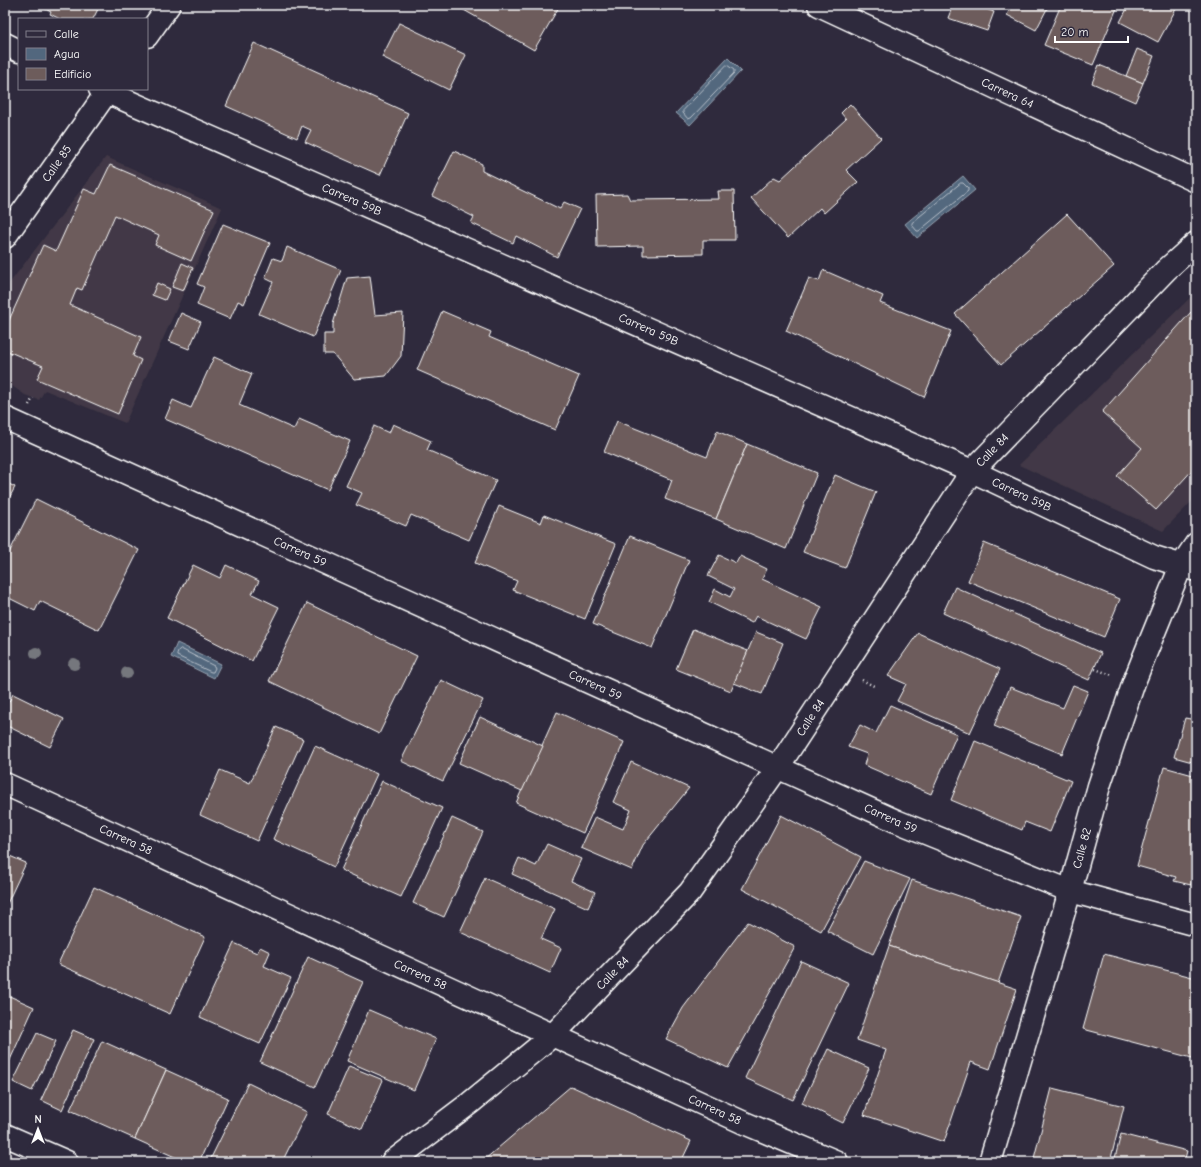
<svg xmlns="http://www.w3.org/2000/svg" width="1201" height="1167" font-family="'Comic Neue',sans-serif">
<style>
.built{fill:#423946}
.water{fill:#52677e;stroke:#97a4b2}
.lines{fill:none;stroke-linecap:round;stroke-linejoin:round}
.shore{stroke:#bac2cb;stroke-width:1}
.building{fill:#6d5c5b;stroke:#fff}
.minor-casing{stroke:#fff;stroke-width:25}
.path{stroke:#fff;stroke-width:2.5;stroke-dasharray:1 3;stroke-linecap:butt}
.minor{stroke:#2f2a3d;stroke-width:22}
.tree{fill:#75777d}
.labels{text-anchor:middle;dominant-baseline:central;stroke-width:4;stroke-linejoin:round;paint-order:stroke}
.street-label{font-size:12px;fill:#fff;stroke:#2f2a3d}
</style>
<rect width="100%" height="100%" fill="#2f2a3d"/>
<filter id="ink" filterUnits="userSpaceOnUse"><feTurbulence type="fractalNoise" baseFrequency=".025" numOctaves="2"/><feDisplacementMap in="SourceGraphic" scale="8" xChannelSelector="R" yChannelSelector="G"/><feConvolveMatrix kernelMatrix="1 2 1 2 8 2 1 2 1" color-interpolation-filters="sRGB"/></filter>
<g filter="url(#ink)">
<g class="built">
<path d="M106,157L222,208L125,423L45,390L39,400L25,395L5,381V289Z"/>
<path d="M1196,292V497L1163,531L1019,465Z"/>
</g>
<g class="water">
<path d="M728,58L741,71L690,125L676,113Z"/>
<path d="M963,176L975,190L917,238L905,224Z"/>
<path d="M177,643L221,664L214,678L171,657Z"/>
</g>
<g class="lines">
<g class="shore">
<path d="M727,65L734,70V73L691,118L688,119L683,113V111Z"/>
<path d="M961,183H963L968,188V191L919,231H917L912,225V223Z"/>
<path d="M181,649L214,666L215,668L213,672H211L177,656V654L178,651Z"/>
</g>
</g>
<g class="building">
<path d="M38,5H100L93,19H60L50,14L51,12Z"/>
<path d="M455,5H560L534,50Z"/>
<path d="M953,5H975L994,12L987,31L948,18Z"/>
<path d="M1012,5H1049L1036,30L1007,15Z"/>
<path d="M1061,5H1109L1117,8L1093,65L1044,45Z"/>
<path d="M1129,5H1168L1176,9L1158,42L1120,22Z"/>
<path d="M399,23L466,55L449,90L382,57Z"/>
<path d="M254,43L408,113L380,175L305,142L311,130L302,126L297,138L226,106Z"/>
<path d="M1137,49L1154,56L1143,83L1126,76Z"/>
<path d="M1099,65L1143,83L1135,102L1092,83Z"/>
<path d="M850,104L881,138L846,170L858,182L824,213L820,208L788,238L751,198L774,177L780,180L846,119L841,113Z"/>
<path d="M454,151L482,164V171L560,209L564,202L580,209L557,257L516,236L513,243L471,223L474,217L432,196Z"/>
<path d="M110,165L214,210L191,261L155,245L159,235L115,215L82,290L77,288L70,305L141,337L133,356L141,360L118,414L37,379L43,366L5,350V344L8,338L5,337V329L43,245L56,251L84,189L96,194Z"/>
<path d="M718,191H734L735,240H703V254L643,255V246L597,247L596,195L627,194L630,200L719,199Z"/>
<path d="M1067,214L1114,266L1001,365L955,314Z"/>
<path d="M223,224L270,243L244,304L238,301L230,319L197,305L204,287L197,284Z"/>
<path d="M287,247L341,270L313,337L259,314L273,282L265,278L273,258L282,261Z"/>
<path d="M182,263L193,268L183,291L172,287Z"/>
<path d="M823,270L883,296L880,303L951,331L924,397L786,331L809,278L819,281Z"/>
<path d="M370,276L375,315L403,313L401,356L386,376L354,379L333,354H324V334H333V324L347,278Z"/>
<path d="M157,283L170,289L165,300L152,295Z"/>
<path d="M442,311L491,332L489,337L579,376L555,430L417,370Z"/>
<path d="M1191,312L1196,317V466L1156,510L1117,476L1142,448L1102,412Z"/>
<path d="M181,313L201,322L189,349L169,341Z"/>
<path d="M214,357L252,374L239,405L294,429L299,419L350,441L328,490L165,419L173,400L191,408Z"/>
<path d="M617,421L707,457L717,431L747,444L716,519L665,499L672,480L604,452Z"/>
<path d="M393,424L431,441L427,450L496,480L469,540L411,515L406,526L356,505L362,493L346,486L374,426L389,433Z"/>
<path d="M747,444L817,473L786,549L716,519Z"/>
<path d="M835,475L876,492L845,568L803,552Z"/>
<path d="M5,482L15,487L5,506Z"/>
<path d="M36,499L139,550L99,630L40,601L35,611L5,596V561Z"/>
<path d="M499,506L541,523L544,515L616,544L585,619L513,590L517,581L475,563Z"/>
<path d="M630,536L689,560L652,648L593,624Z"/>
<path d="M984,543L1120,599L1104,637L968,581Z"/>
<path d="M719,555L736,563L740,556L767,569L762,579L822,607L806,639L756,616L752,623L709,602L715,589L730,597L734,589L708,576Z"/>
<path d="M193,565L220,578L226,565L259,581L252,594L279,607L252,661L167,618Z"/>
<path d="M955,587L1101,653L1089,680L943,613Z"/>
<path d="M307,603L417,656L379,734L269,681Z"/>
<path d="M693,629L748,651L731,691L676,669Z"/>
<path d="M756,632L783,643L762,694L734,683Z"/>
<path d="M918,633L1000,669L970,733L897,701L906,684L888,676Z"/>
<path d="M441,680L483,700L443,781L401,761Z"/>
<path d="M1196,681V694L1193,693Z"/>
<path d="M1073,685L1088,691L1062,754L994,726L1010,687L1063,708Z"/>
<path d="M13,694L64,719L50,747L5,725V709Z"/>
<path d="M890,705L957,734L931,794L864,765L867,754L848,747L860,725L876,733Z"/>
<path d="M557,712L624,742L583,833L516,803Z"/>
<path d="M480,717L543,746L522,791L459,763Z"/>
<path d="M1185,718L1196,720V763L1174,757Z"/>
<path d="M276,727L303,739L257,841L200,815L220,770L250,783Z"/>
<path d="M975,741L1071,781L1050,832L1025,822L1022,830L951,800Z"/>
<path d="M315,746L377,774L334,867L273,839Z"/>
<path d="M631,762L689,788L643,845L632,870L581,848L595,817L623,829L631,810L613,802Z"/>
<path d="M1164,767L1193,775L1196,767V866L1191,885L1174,881L1176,877L1137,866Z"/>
<path d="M382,781L442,808L401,897L341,870Z"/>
<path d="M781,815L861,857L821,931L742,889Z"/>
<path d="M452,818L483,832L444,917L413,903Z"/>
<path d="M547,844L581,859L571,881L595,892L588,908L512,874L519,858L536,866Z"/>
<path d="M5,854L26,863L5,908Z"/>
<path d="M864,861L910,879L873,954L827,931Z"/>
<path d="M485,878L555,909L541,939L561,948L550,973L460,932Z"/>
<path d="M912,880L1021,917L998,983L889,946Z"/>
<path d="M94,887L205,937L170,1014L58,964Z"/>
<path d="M748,922L795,947L728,1068L666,1039L683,1008Z"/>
<path d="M234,943L257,953L260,947L270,952L264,966L291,978L260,1044L200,1017Z"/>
<path d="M889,946L1017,989L990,1069L971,1062L944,1142L864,1115L886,1050L857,1040Z"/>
<path d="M1104,954L1196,978V1059L1083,1029Z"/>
<path d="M308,957L363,982L315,1087L260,1062Z"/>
<path d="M801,961L849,983L793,1100L745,1078Z"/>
<path d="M5,994L34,1007L5,1071Z"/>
<path d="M369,1010L436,1039L414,1090L347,1061Z"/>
<path d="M73,1030L94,1039L62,1110L41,1100Z"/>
<path d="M37,1033L56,1041L32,1091L13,1082Z"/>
<path d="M102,1041L166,1070L135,1139L70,1110Z"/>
<path d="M828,1049L869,1068L843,1123L802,1103Z"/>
<path d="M349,1066L383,1080L362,1129L328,1114Z"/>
<path d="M166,1070L228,1098L199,1162H186L135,1139Z"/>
<path d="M248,1083L307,1112L282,1162H209Z"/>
<path d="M571,1086L691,1141L681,1162H489L484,1160Z"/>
<path d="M1052,1088L1124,1106L1110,1162H1033Z"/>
<path d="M1121,1134L1187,1151L1184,1162H1114Z"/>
</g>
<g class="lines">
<defs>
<g id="minor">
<path id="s1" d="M819,5L1196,181"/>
<path d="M147,36L169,5"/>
<path d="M5,44L19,51"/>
<path id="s2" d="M100,89L972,471L1154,557L1196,570"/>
<path id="s3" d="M5,237L109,89"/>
<path id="s4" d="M5,418L896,821L1070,891L1196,925"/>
<path id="s5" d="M5,784L742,1122L837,1162"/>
<path d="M5,1135L67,1162"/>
<path id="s6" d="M392,1162L470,1103L553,1035L690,892L778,767L972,471L1166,270L1196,243"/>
<path id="s7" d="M990,1162L1070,891L1099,786L1134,682L1148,647L1181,566L1196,544"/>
</g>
</defs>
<use href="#minor" class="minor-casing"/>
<g class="path">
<path d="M29,405L33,398"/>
<path d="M1095,669L1112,675"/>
<path d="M862,680L874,686"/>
</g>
<use href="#minor" class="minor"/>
</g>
<g class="tree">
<circle cx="36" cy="653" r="6"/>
<circle cx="74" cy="664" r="6"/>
<circle cx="127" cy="673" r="6"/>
</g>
</g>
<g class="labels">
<g class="street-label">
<text stroke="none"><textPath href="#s1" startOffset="208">Carrera 64</textPath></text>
<text stroke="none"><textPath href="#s3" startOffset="90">Calle 85</textPath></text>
<text stroke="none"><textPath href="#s2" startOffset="275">Carrera 59B</textPath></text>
<text stroke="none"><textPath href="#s2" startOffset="599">Carrera 59B</textPath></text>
<text stroke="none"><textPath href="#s6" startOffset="939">Calle 84</textPath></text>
<text stroke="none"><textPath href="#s2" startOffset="1007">Carrera 59B</textPath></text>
<text stroke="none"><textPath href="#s4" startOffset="324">Carrera 59</textPath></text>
<text stroke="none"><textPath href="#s4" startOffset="648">Carrera 59</textPath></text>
<text stroke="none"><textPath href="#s6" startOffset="615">Calle 84</textPath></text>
<text stroke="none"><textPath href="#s4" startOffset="972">Carrera 59</textPath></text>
<text stroke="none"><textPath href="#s5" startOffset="133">Carrera 58</textPath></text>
<text stroke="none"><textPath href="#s7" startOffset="327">Calle 82</textPath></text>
<text stroke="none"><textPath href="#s6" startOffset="291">Calle 84</textPath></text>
<text stroke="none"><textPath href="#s5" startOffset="457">Carrera 58</textPath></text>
<text stroke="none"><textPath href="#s5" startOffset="781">Carrera 58</textPath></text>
</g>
</g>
<rect width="1201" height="1167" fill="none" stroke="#2f2a3d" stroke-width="20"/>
<rect x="10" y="10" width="1181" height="1147" fill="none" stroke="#fff" stroke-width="1.5" filter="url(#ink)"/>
<rect x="18" y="18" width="130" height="72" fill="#2f2a3d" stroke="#827f8b"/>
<rect x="26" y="31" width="20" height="6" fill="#2f2a3d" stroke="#827f8b"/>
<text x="54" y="38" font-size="12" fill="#ffffff">Calle</text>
<rect x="26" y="48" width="20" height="12" fill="#52677e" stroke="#827f8b"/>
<text x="54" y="58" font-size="12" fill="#ffffff">Agua</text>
<rect x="26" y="68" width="20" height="12" fill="#6d5c5b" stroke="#827f8b"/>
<text x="54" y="78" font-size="12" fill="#ffffff">Edificio</text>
<g transform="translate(38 1129)" stroke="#2f2a3d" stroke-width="3" paint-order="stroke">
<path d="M0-3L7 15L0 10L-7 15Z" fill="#ffffff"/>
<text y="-6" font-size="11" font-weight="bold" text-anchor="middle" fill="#ffffff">N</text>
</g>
<path d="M1055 36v6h73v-6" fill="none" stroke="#ffffff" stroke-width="2"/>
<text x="1061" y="36" font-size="12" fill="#ffffff" stroke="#2f2a3d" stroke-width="3" paint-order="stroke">20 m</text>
</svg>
